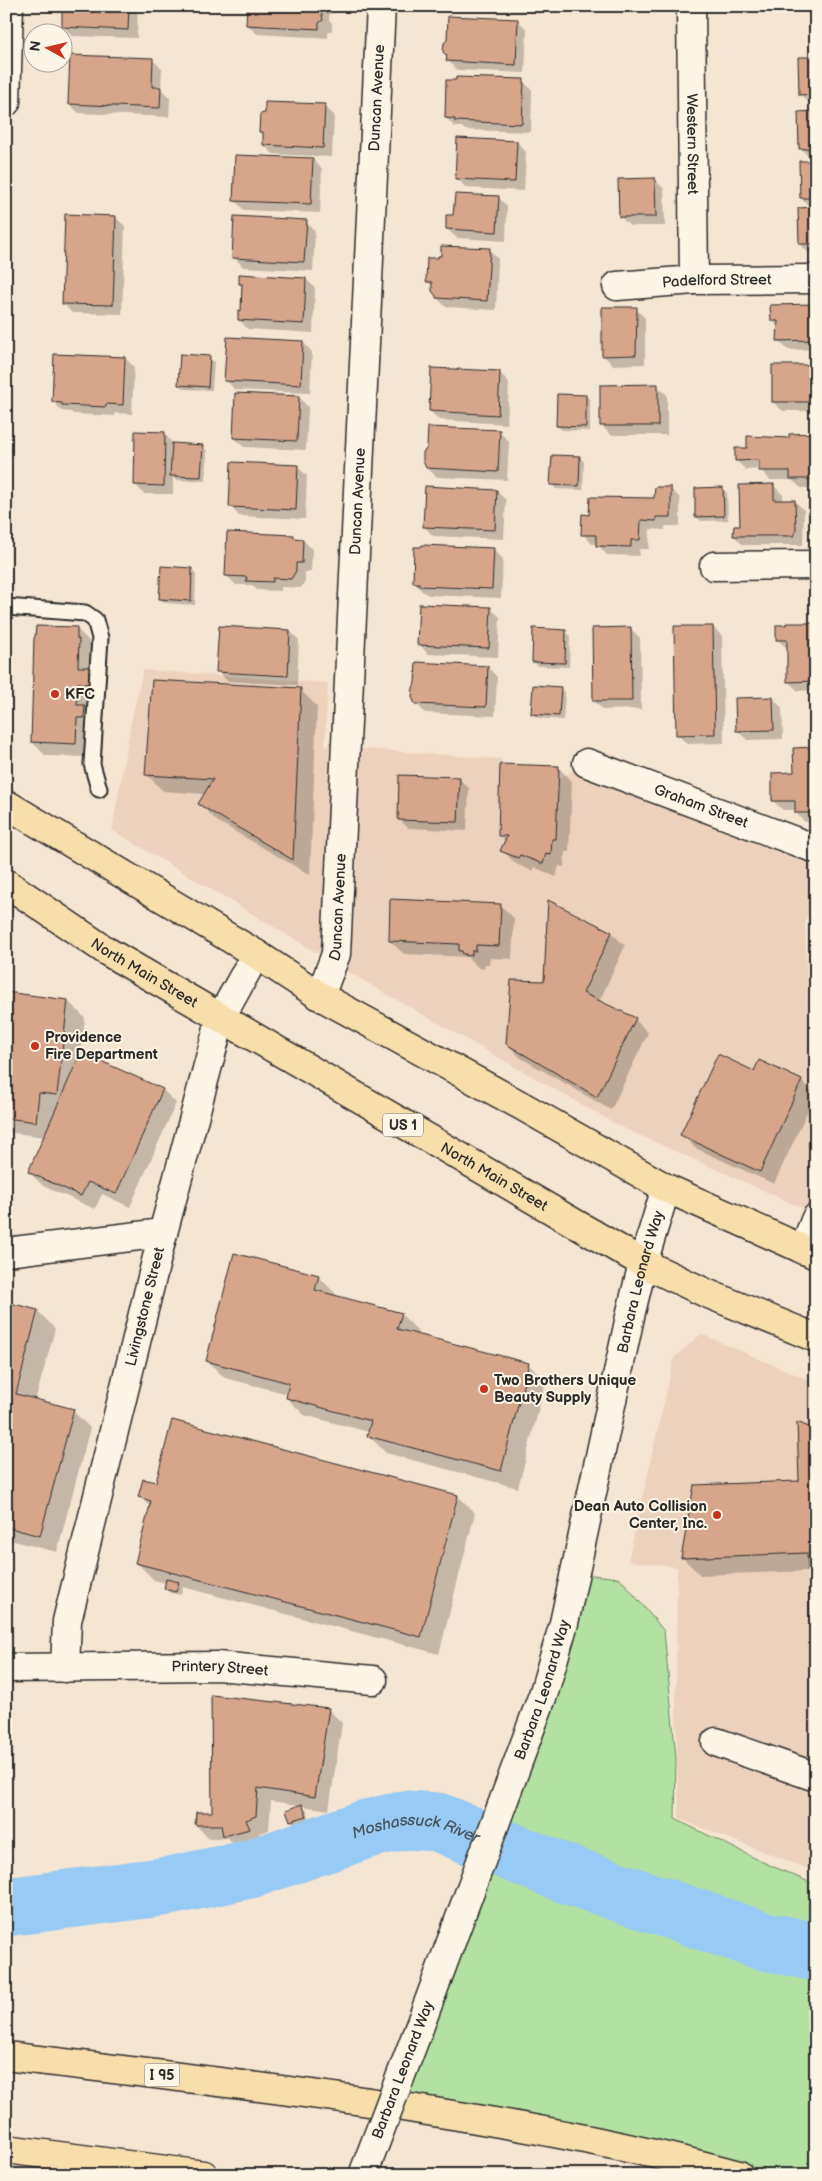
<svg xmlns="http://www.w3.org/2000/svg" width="822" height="2181" font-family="'Balsamiq Sans',sans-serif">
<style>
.built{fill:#ecd2bd}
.green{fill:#b2e1a1;stroke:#6e8666}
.shadow{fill:#0003}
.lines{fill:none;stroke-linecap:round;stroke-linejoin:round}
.river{stroke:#97caf4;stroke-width:59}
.building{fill:#d7a58a;stroke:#2b2b2b}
.service-casing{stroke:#2b2b2b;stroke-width:19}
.minor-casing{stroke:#2b2b2b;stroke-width:31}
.tertiary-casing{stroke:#2b2b2b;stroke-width:31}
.primary-casing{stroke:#2b2b2b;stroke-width:31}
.motorway-casing{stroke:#2b2b2b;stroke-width:31}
.service{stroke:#fcf5e5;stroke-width:15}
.minor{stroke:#fcf5e5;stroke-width:28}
.tertiary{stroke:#fcf5e5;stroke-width:28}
.primary{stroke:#f8deab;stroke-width:28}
.motorway{stroke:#f8deab;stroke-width:28}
.minor-bridge-casing{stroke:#2b2b2b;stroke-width:31;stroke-linecap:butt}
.minor-bridge{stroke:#fcf5e5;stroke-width:28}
.poi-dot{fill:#c8321e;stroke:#fcf5e5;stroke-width:2}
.labels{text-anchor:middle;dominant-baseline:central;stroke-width:4;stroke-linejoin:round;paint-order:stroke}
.shield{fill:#fcf5e5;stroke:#6a6863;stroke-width:1}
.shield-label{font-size:14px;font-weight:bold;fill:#2b2b2b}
.street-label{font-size:15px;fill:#2b2b2b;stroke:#fcf5e5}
.poi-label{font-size:15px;font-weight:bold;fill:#2b2b2b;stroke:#fcf5e5;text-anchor:start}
.water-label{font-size:16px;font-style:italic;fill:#46535d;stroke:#fcf5e5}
</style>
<rect width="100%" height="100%" fill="#f5e5d3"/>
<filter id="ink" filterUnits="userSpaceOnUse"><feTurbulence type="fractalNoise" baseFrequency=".02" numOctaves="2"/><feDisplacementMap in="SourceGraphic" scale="10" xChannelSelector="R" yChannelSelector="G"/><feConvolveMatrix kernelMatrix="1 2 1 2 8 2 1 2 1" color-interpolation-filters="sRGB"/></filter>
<g filter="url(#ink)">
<g class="built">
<path d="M143,670L328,683L325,746L501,759L509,788L535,792L606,752L816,841V896L805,921L810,1056L816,1058V1214L621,1127L376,988L112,830L131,722Z"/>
<path d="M701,1334L816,1383V1872L679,1819L676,1711L677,1567L628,1561L674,1358Z"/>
</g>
<path class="green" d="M583,1574L620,1578L664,1631L676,1758L675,1819L767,1864L816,1885V2175H760L694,2156L403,2104Z"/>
<g class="shadow">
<path d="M63,6H138L137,38L72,36L63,26Z"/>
<path d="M248,6H330L329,20L332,23V30L328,33V38L257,34L248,25Z"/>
<path d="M478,6H545V13L482,10Z"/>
<path d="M517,20L527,29L525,73L457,70L448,61Z"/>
<path d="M816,58V103H809L800,94Z"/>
<path d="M152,59L162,69L161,89L170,98L169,117L79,113L69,104Z"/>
<path d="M523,81L532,90L531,132L465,130L462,127H455L446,118Z"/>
<path d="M324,106L334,115L332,157L273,154L264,145L265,136L260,132Z"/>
<path d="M816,113V157L810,158L800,148Z"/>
<path d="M517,142L526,152L524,191L466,188L457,178Z"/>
<path d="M313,160L322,169L320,213L244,210L234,200Z"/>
<path d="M816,162V253H809L800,244L812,209L801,198Z"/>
<path d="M655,180L664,189L665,226H630L620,217Z"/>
<path d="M498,197L507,206L506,241L457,238L447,229L455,216Z"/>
<path d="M115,217L125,226L122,314L72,313L63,303Z"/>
<path d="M306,222L315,231L313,271L243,267L234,257Z"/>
<path d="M489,249L498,259L496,310L446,307L437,298L433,287L427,281L439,260Z"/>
<path d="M306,279L315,288L313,333L248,329L239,320L242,312L243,287L240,284Z"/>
<path d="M816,305V349L788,350L779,341V328L772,320Z"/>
<path d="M636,309L645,318V364L613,365L603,355Z"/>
<path d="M303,342L312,352L310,393L235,390L226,380Z"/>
<path d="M125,358L134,367L132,414L115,413V416L73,414L71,412L62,411L53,402Z"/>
<path d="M209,358L214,362L212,390L184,389L179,384Z"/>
<path d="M816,366V411H783L773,402Z"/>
<path d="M499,372L509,382L507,424L439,420L430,411Z"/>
<path d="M657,386L667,395V435H611L602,426Z"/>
<path d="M586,396L590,400V431L562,430L557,426Z"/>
<path d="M299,397L308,407L306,450L244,447L234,438Z"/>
<path d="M499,432L509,441L507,480L437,477L427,468Z"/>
<path d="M164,433L174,445L203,446L207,451L206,481L176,480L173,477V494H144L135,484Z"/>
<path d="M816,434V488H801L792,480H770L760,469L746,470L736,460L749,449Z"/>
<path d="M580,458L584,462L583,490L556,489L552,484Z"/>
<path d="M298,467L307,476L305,519L239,516L230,506Z"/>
<path d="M774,486L783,495V501H795L804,510L803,545H743L734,536Z"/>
<path d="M671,489L680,498V526H665V530L650,529L649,549H639L640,556L607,555L597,544H592L583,534L590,516L656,500Z"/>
<path d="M723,489L727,493L728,520L701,521L696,517Z"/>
<path d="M496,491L506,500L504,539L433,536L424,526Z"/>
<path d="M293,536L297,540H303L312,549L311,572H305V581L301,588L281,587V591L257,590L252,585H236L226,575Z"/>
<path d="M494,550L503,559L501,598L429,595L423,592L414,583Z"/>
<path d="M192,569L196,574L195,605L165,603L160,599Z"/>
<path d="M490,608L500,617L498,657L428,654L419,644Z"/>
<path d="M816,625V690L798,691L788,681V649L777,639Z"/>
<path d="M713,627L722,636L724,743L687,744L678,735Z"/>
<path d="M76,628L90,642V652L92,654L89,757L46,756L32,742Z"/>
<path d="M630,628L640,638L641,709L603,710L594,701Z"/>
<path d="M290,631L299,640L297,685L227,681L218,671Z"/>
<path d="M565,631L570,636L569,667L538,666L533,661Z"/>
<path d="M488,667L497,677L495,716L425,713L416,703Z"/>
<path d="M560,688L565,693L563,720L537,718L532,714Z"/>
<path d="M300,689L317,707L310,875L217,821L199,804L205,794L163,791L146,774Z"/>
<path d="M773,698L782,708L783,739L747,740L738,731Z"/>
<path d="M816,749V822H805L796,813V810H783L773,801Z"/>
<path d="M558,767L572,781L569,852H565L564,867L559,866L556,877L534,867L532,871L516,864L502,850L506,842L499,835Z"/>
<path d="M459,779L469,788L467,831L408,828L399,819Z"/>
<path d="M550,902L612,933L625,946L599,1002L635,1019L648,1033L611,1110L521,1058L507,1044L545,983Z"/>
<path d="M500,905L514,918L512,959L490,958L489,964H485V968L480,969L467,957L404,954L390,941Z"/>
<path d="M6,994L68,1001L85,1018L81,1053L163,1090L176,1103L130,1207L102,1194L95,1209L43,1186L29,1172L45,1137L6,1132Z"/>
<path d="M760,1062L802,1081L815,1095L774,1184L695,1148L682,1134L755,1072Z"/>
<path d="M318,1276L336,1294L335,1297L401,1314L418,1331L417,1335L528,1364L546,1381L518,1488L386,1453L369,1436V1432L304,1415L287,1398L288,1394L225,1378L207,1361Z"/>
<path d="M6,1303L38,1311L55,1329L35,1401L73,1411L90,1428L57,1552L6,1539Z"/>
<path d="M816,1432V1740L809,1571L700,1575L683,1558L801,1482Z"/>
<path d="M157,1484L458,1496L475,1513L439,1654L183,1587L181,1595L170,1593L165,1588L166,1583L154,1580L137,1563L151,1508L140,1497Z"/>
<path d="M328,1709L342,1723L329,1810L271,1801L269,1830L259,1833L263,1843L238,1849L228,1838L209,1839L196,1825L197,1814H213Z"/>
<path d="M302,1806L307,1810L310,1820L296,1825L291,1821L288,1811Z"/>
</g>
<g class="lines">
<path class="river" id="s1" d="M6,1907L169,1886L250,1869L367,1829L405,1820L438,1822L563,1873L760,1940L816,1952"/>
</g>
<g class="building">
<path d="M62,6H129L128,30L62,27Z"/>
<path d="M247,6H320L323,20L319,23V29L246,25Z"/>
<path d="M448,16L518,19L516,65L446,61L447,56L443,52L444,43L447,40Z"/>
<path d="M70,55L153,58L152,87H161L160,108L68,104Z"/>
<path d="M798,57H816V94L799,95Z"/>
<path d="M456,77L524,79L522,124L454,121L455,119L445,118L446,80H456Z"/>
<path d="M265,102L325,104L323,148L263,145V132H259L260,114L265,113Z"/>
<path d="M816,111V148L799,149L798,112Z"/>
<path d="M457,138L517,141L515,182L455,179Z"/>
<path d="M235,155L313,158L311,204L233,201Z"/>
<path d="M799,161H816V198H800Z"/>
<path d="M655,178L656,217H619L618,179Z"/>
<path d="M455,194L499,196L497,232L446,229V215H453Z"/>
<path d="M816,207V246H812V244H799L798,208Z"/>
<path d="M65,214L116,216L113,305L62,304Z"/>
<path d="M234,216L307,220L304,262L232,258Z"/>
<path d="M441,246L490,248L487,301L436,298V296L432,291V282H426L427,258H438V256H441Z"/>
<path d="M239,274L306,278L304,324L238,320V310L241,311L242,284H239Z"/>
<path d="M816,304V340L777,341L778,321H771L770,305Z"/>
<path d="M602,307H637L636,355L602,356Z"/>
<path d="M227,337L303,341L301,385L224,381Z"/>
<path d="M54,354L125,357L123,405L106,404V407L62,405V403L52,402Z"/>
<path d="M180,354L210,356L208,387L178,385Z"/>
<rect x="772" y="365" width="44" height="37"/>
<path d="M431,368L500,371L498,415L429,411Z"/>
<path d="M658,384V426H600V385Z"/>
<path d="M235,393L299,396L297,441L233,438Z"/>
<path d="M557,394L586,395V427L556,426Z"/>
<path d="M428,427L500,430L498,472L426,468L423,461V452L427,448Z"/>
<path d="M135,431L165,432L164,486L134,485Z"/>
<path d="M816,433V479H790V471H759V460L735,461V448H747V436L789,438V434Z"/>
<path d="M172,443L203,445L201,477L170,476Z"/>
<path d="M552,455L580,456L579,486L550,485Z"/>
<path d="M231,462L298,465L296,510L229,507Z"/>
<path d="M774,484V500H795L796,531L794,536H733L734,526H740L739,485Z"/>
<path d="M425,486L497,490L495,530L423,527Z"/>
<path d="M655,487H671V517H656V521L641,520L640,540H631V547L596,546V535H581L582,514L589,515L590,497L654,498Z"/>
<path d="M723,487L724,516L695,517V488Z"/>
<path d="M227,532L294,535V538L303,539L302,563H296V571L291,579L273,578V582L246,581L247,577L225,576Z"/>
<path d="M422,545L494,548L492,589L419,586V583H413L414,547H421Z"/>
<path d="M161,566L192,568L191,601L159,599Z"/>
<path d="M419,604L491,607L489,648L417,645Z"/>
<path d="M786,623H816V681L787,682V640H776V625H786Z"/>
<path d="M36,626L77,627V639H79L78,667H89V684L78,683L77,705H85L84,718H77L76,744L31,742L34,638L35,637Z"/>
<path d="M219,626L290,630L288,676L216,672Z"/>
<path d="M674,626H713L715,734L676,735Z"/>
<path d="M631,627L632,701H593L592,628Z"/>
<path d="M533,628L566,630L565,663L532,662Z"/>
<path d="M416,662L488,666L486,707L415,704L412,697L413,688L415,683Z"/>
<path d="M152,680L301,688L293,860L198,804L213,779L145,775Z"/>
<path d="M533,685L561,687L559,716L531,714Z"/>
<path d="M773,697L774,730L736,731L735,698Z"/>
<path d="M816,747V813H795V801H772V773L794,772L793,748Z"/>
<path d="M500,764L559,766L556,839H552L551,854L546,853L543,864L520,855L518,858L500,851L507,836H498Z"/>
<path d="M399,775L460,777L458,822L398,820Z"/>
<path d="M390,899L501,904L499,946L476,945V951H472V955L466,956V954H463L462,951H459V944L389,941Z"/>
<path d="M548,900L612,932L583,993L636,1018L597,1097L506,1044L511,980L544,981Z"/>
<path d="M6,992L68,1000L57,1095L39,1093L36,1122L6,1118Z"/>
<path d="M81,1052L163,1089L116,1194L88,1182L81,1196L28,1172Z"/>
<path d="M718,1054L754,1071L759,1060L802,1080L760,1172L680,1135Z"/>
<path d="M234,1253L319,1275L315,1290L402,1313L397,1329L529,1363L501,1471L367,1436L371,1421L286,1398L289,1383L206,1361Z"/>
<path d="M6,1302L38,1310L16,1394L74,1409L40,1536L6,1527Z"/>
<path d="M172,1420L458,1495L421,1637L135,1563L151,1501L138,1497L143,1479L156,1482Z"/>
<path d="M797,1422L816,1430V1741L807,1553L681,1558L694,1485L799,1481Z"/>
<path d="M166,1579L179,1582L176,1592L164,1589Z"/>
<path d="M211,1695L329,1708L315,1797L258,1788L256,1816L246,1820L250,1829L223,1836L221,1825H195L196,1812H212Z"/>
<path d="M302,1804L307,1816L290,1821L286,1810Z"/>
</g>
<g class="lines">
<defs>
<path id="service" d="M6,607L85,613L95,620L100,638L92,764L99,789"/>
<g id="minor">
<path id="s2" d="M691,6L694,280"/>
<path id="s3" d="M617,286L694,280L816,279"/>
<path d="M714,566L816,565"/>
<path id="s4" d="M587,763L816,849"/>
<path id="s5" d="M320,996L336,954L381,6"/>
<path d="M803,1250L816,1218"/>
<path d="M6,1252L163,1233"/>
<path id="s6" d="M6,1668L217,1666L373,1680"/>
<path id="s7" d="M65,1668L67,1621L163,1233L221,1017L256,954"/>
<path d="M716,1742L816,1777"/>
<path id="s8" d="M419,2028L544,1692L564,1623L631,1312L643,1263L666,1188"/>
</g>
<path id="tertiary" d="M6,102L9,6"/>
<g id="primary">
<path d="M6,804L256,954L320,996L522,1106L666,1188L816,1255"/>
<path id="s9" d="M6,883L108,952L643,1263L706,1293L816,1338"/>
</g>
<g id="motorway">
<path d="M6,2056C251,2086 499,2111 739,2175"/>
<path d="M6,2149L204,2175"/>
</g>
</defs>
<use href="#service" class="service-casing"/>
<use href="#minor" class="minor-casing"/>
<use href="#tertiary" class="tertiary-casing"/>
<use href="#primary" class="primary-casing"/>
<use href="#motorway" class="motorway-casing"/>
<use href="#service" class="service"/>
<use href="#minor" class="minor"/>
<use href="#tertiary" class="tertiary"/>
<use href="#primary" class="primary"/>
<use href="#motorway" class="motorway"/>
<defs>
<path id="minor-bridge" d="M363,2175L419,2028"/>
</defs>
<use href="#minor-bridge" class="minor-bridge-casing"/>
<use href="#minor-bridge" class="minor-bridge"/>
</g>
</g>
<g class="poi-dot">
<circle cx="55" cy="694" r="5"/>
<circle cx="35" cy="1046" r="5"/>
<circle cx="484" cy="1389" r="5"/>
<circle cx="717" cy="1515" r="5"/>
</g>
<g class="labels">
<g class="shield">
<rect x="383" y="1113.5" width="40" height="23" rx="4"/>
<rect x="144.5" y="2063.5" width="35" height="23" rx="4"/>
</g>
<g class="shield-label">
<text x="403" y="1125">US 1</text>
<text x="162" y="2075">I 95</text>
</g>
<g class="street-label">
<text stroke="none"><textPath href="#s5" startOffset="902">Duncan Avenue</textPath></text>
<text stroke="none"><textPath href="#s2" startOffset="138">Western Street</textPath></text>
<text stroke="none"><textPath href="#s3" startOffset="100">Padelford Street</textPath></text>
<text stroke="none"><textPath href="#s5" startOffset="498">Duncan Avenue</textPath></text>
<text stroke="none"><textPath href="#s4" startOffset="122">Graham Street</textPath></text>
<text stroke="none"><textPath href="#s5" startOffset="92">Duncan Avenue</textPath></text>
<text stroke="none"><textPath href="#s9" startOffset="165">North Main Street</textPath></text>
<text stroke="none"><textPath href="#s9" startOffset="570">North Main Street</textPath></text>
<text stroke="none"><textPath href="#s8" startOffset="780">Barbara Leonard Way</textPath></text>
<text stroke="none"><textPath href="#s7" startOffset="371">Livingstone Street</textPath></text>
<text stroke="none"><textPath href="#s6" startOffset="214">Printery Street</textPath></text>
<text stroke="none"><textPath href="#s8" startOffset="360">Barbara Leonard Way</textPath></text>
<text transform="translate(403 2070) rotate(-69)">Barbara Leonard Way</text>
</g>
<g class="poi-label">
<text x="65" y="694">KFC</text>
<text x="45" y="1037">Providence<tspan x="45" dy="17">Fire Department</tspan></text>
<text x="494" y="1380">Two Brothers Unique<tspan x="494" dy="17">Beauty Supply</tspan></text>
<text x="707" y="1506" text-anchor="end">Dean Auto Collision<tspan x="707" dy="17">Center, Inc.</tspan></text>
</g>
<g class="water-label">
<text stroke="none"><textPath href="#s1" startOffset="421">Moshassuck River</textPath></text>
</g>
</g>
<rect width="822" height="2181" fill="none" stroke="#fcf5e5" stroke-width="25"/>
<rect x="12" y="12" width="797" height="2156" fill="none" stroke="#2b2b2b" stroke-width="2" filter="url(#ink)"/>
<g transform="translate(48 48) rotate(278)"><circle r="24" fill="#fcf5e5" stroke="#a8a49b"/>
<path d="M0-4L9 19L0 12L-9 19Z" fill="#c8321e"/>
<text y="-8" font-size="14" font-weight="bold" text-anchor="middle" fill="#2b2b2b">N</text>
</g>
</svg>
